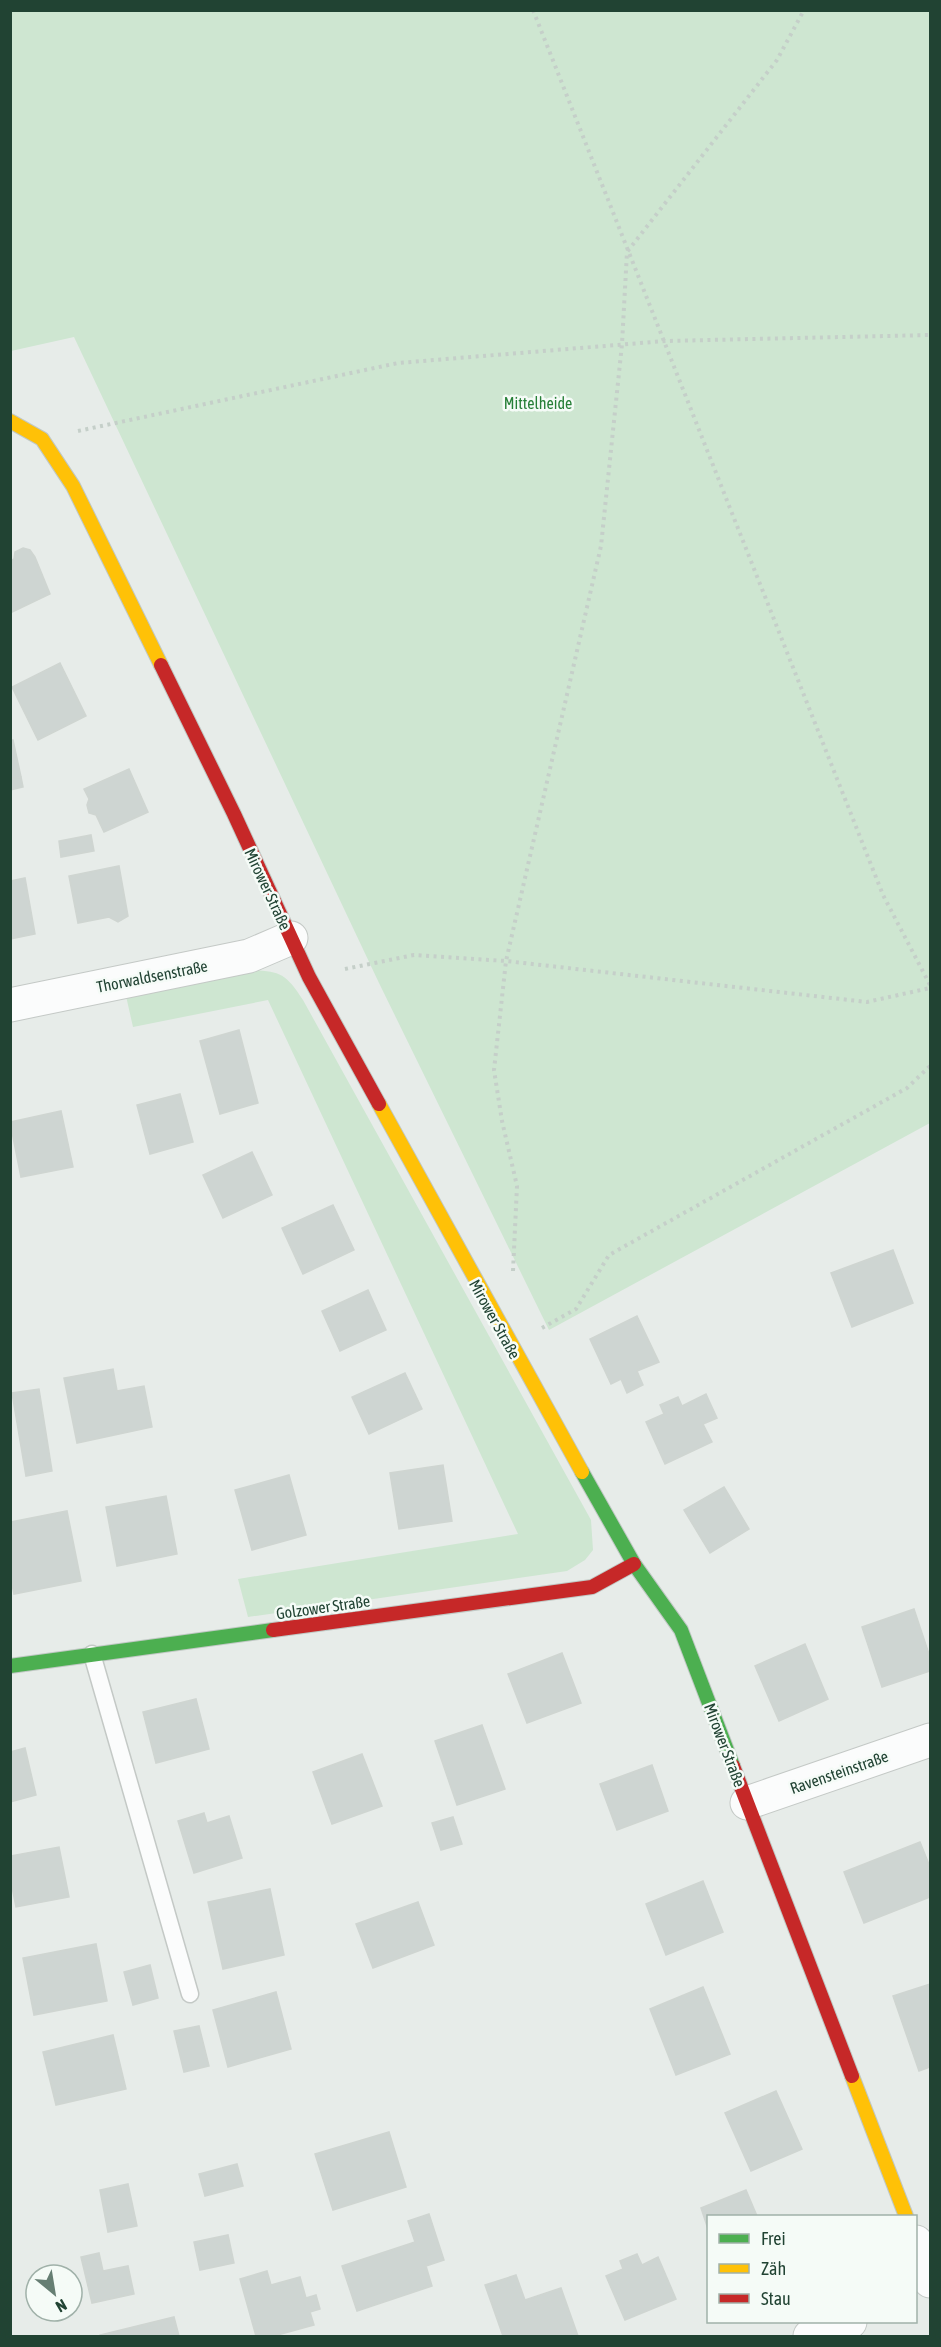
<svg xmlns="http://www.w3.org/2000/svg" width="941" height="2347" font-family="'Asap Condensed',sans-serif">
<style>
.green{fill:#cee6d1}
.building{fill:#ced5d2;stroke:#cfd5d1;stroke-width:1.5}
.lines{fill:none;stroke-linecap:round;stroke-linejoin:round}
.lane-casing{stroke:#c4c9c6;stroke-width:19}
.street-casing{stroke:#c4c9c6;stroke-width:35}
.fast-casing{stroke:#c0c8c4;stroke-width:16}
.slow-casing{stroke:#c0c8c4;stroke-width:16}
.jam-casing{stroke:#c0c8c4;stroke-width:16}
.path{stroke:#c5cfc9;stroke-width:4;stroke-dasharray:3 4.5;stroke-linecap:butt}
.lane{stroke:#fbfcfc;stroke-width:16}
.street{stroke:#fbfcfc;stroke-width:33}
.fast{stroke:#4caf50;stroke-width:14}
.slow{stroke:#ffc107;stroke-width:14}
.jam{stroke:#c62828;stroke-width:14}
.labels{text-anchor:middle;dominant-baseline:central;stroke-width:5;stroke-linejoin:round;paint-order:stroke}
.park-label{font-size:16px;fill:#267f37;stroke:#f5fbf7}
.street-label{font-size:16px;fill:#214333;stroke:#f5fbf7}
</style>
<rect width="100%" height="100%" fill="#e7ece9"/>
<g class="green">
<path d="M10,11H930V1123L549,1330L379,983L74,337L11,351Z"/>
<path d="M247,970C279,971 285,972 303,1000L591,1520L593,1550L585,1560L567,1571L248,1617L238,1579L518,1534L268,1000L133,1027L126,996Z"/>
</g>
<g class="building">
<path d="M23,548L30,550L35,557L50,594L10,613V561L14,559L15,552Z"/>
<path d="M60,663L86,716L38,740L12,687Z"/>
<path d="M10,740H13L21,777L10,779Z"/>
<path d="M129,769L148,812L104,832L96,815L89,813L87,805L89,799L84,789Z"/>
<path d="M21,777L23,787L10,790V779Z"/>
<path d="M91,835L94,851L61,857L59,841Z"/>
<path d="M119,866L128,916L118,922L109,917L78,923L69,876Z"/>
<path d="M25,878L35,934L10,939V881Z"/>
<path d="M239,1030L258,1103L220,1114L200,1041Z"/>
<path d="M180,1094L193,1142L150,1154L137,1105Z"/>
<path d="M61,1111L73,1167L21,1177L10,1122Z"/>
<path d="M252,1152L272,1195L223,1218L203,1175Z"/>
<path d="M333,1205L354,1250L303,1274L282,1228Z"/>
<path d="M893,1250L913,1303L852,1327L831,1273Z"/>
<path d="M368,1290L386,1330L340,1351L322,1311Z"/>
<path d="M637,1316L659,1362L637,1371L643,1385L627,1393L621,1379L611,1384L590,1339Z"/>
<path d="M113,1369L117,1391L144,1386L152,1427L77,1443L64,1378Z"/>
<path d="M405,1373L422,1409L369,1434L352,1397Z"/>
<path d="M39,1389L52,1471L26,1476L12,1393Z"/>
<path d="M706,1394L717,1418L703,1424L712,1442L665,1464L646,1422L664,1414L660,1405L678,1397L682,1406Z"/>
<path d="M443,1465L452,1521L399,1529L390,1473Z"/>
<path d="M289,1475L306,1535L252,1550L235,1490Z"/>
<path d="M724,1487L749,1529L710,1553L684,1510Z"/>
<path d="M166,1496L177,1554L117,1566L106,1507Z"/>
<path d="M67,1511L81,1581L14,1594L10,1575V1522Z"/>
<path d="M914,1609L930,1657V1671L882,1687L862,1627Z"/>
<path d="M805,1644L828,1699L779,1721L755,1666Z"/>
<path d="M562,1653L581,1703L527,1723L508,1674Z"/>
<path d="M196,1699L209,1749L156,1763L143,1712Z"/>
<path d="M482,1725L505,1789L457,1805L435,1741Z"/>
<path d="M25,1748L36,1795L10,1802V1752Z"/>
<path d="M362,1754L382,1806L332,1824L313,1772Z"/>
<path d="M652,1765L668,1811L617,1830L600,1784Z"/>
<path d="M204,1813L207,1823L229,1816L242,1858L194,1873L178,1821Z"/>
<path d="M453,1817L462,1844L441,1850L432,1823Z"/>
<path d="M920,1842L930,1867V1897L864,1923L844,1872Z"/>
<path d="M59,1847L69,1897L16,1907L10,1877V1856Z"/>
<path d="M703,1881L723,1932L666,1955L646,1904Z"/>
<path d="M270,1889L284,1955L223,1969L208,1902Z"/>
<path d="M418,1902L434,1945L373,1968L356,1924Z"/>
<path d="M96,1944L107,2001L34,2015L23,1958Z"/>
<path d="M150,1965L158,1998L133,2005L124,1972Z"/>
<path d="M930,1984V2067L919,2071L893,1996Z"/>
<path d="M703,1987L730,2054L676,2075L650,2009Z"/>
<path d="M276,1992L291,2049L228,2067L213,2010Z"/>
<path d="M199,2026L209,2066L184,2072L174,2031Z"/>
<path d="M113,2035L126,2089L56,2105L43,2052Z"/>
<path d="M776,2091L802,2149L751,2171L725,2113Z"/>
<path d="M389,2132L406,2187L333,2210L315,2154Z"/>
<path d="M237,2164L243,2186L205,2196L199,2174Z"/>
<path d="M128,2184L137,2226L108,2232L100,2190Z"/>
<path d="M746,2190L757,2216H708V2229L701,2208Z"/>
<path d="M429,2214L444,2260L426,2266L432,2286L357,2311L342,2266L415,2242L408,2221Z"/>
<path d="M228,2235L234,2263L200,2270L194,2242Z"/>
<path d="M99,2253L103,2271L128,2266L134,2294L92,2303L81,2257Z"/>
<path d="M637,2254L642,2265L658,2257L676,2299L625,2320L606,2276L623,2269L620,2261Z"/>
<path d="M267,2271L271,2285L300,2277L306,2298L316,2295L320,2309L310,2312L314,2325L274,2336H256L240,2279Z"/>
<path d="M516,2275L525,2300L561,2288L578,2336H503L485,2285Z"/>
<path d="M174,2317L179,2336H100V2335Z"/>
</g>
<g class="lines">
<defs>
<path id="lane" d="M92,1654L190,1994"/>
<g id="street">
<path d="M10,1005L249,956L291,938"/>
<path d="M747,1803L930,1740"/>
<path d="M916,2242L930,2281"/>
<path d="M810,2336L850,2322"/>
</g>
<g id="fast">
<path d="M582,1472L634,1564L681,1630L733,1766"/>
<path d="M10,1666L273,1630"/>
</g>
<g id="slow">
<path d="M10,421L42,439L73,486L161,665"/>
<path d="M379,1104L582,1472"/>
<path d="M852,2076L906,2216"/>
</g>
<g id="jam">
<path d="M161,665L234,814L309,977L379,1104"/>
<path d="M273,1630L592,1587L634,1564"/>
<path d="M733,1766L852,2076"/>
</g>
</defs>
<use href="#lane" class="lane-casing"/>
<use href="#street" class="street-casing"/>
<use href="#fast" class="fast-casing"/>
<use href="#slow" class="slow-casing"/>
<use href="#jam" class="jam-casing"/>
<g class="path">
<path d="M533,10L883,895L930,985"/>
<path d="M78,431L398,363L665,341L930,335"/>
<path d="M345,969L414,955L506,961L867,1002L930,988"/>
<path d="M513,1271L517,1186L502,1121L494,1070L506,961L601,546L622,344L627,252L777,60L804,10"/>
<path d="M542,1328L576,1309L609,1255L907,1088L930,1066"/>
</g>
<use href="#lane" class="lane"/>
<use href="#street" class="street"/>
<use href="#fast" class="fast"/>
<use href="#slow" class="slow"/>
<use href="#jam" class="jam"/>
</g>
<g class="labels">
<g class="park-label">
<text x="538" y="403">Mittelheide</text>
</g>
<g class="street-label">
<text transform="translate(268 889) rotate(65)">Mirower Straße</text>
<text transform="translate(152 976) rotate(-11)">Thorwaldsenstraße</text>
<text transform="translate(495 1319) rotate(61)">Mirower Straße</text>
<text transform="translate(323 1607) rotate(-8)">Golzower Straße</text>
<text transform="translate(725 1745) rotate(69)">Mirower Straße</text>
<text transform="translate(839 1772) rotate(-19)">Ravensteinstraße</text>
</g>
</g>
<rect width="941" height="2347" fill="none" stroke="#214333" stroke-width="24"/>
<rect x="707" y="2215" width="210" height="108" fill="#f5fbf7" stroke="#a0b1a9" stroke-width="1.5"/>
<rect x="719" y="2234" width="30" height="9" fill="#4caf50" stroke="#a0b1a9" stroke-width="1.5"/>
<text x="761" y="2245" font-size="18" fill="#214333">Frei</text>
<rect x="719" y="2264" width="30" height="9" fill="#ffc107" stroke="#a0b1a9" stroke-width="1.5"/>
<text x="761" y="2275" font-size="18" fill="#214333">Zäh</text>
<rect x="719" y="2294" width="30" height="9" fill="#c62828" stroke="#a0b1a9" stroke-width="1.5"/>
<text x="761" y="2305" font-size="18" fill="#214333">Stau</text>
<g transform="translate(54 2293) rotate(150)"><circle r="28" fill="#f5fbf7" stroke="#a0b1a9" stroke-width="1.5"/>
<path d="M0-4.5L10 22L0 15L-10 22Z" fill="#667e73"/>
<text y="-9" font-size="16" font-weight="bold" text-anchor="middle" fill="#214333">N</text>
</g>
</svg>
